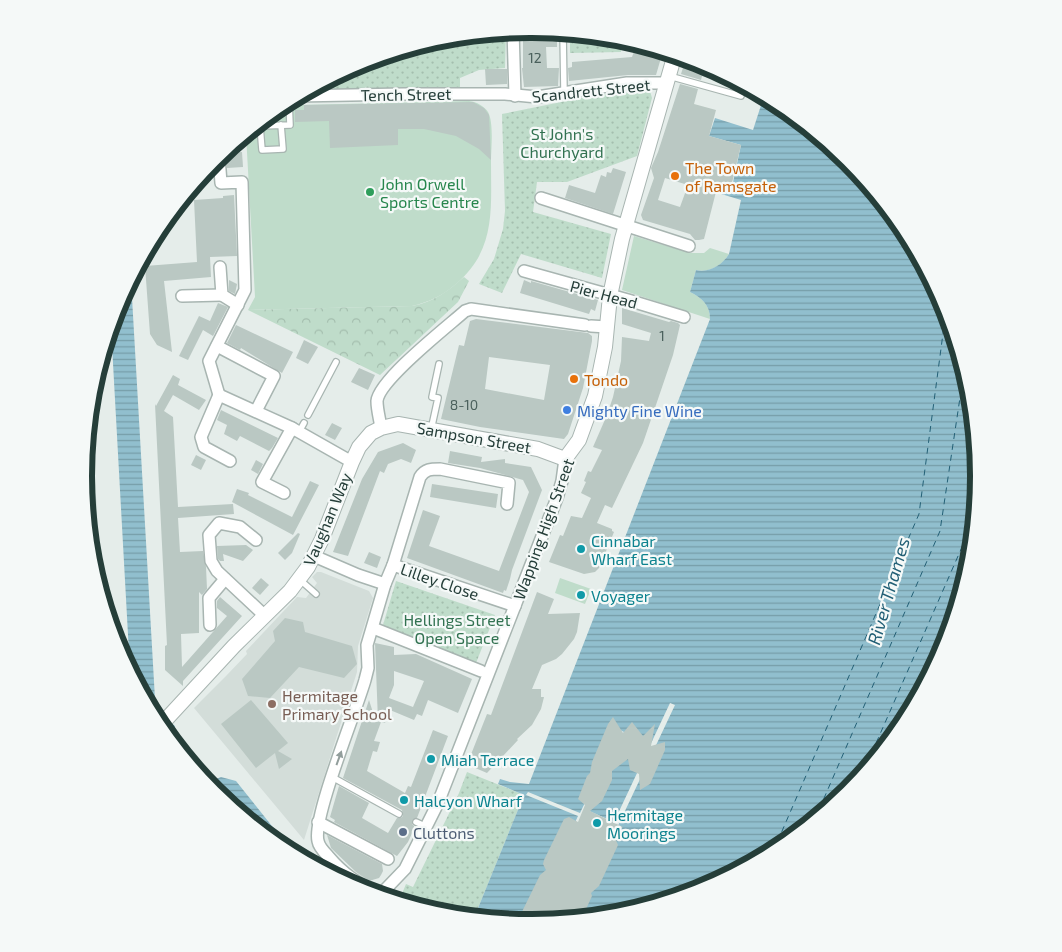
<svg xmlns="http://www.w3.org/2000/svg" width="1062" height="952" font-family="'Exo 2',sans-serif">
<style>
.built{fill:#d3ddd9}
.green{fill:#bfdcca}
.forest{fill:url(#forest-crowns)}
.park{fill:url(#park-dots)}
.water{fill:url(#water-rules)}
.pier{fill:#e5edea}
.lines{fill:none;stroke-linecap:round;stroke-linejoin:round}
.ferry{stroke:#236076;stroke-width:1;stroke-dasharray:6 5;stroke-linecap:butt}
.building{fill:#bac8c3;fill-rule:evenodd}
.service-casing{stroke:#a8b5b1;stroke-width:8}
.minor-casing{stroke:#a8b5b1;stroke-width:14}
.tertiary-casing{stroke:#a8b5b1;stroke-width:16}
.service{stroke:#fff;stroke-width:5.5}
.minor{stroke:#fff;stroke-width:11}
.tertiary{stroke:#fff;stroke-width:14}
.oneway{fill:#929e9c}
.food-dot{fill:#e8710a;stroke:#f5f9f8;stroke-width:2}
.leisure-dot{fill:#2e9e5b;stroke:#f5f9f8;stroke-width:2}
.shop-dot{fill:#3f7fe0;stroke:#f5f9f8;stroke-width:2}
.culture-dot{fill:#0f9aa8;stroke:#f5f9f8;stroke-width:2}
.education-dot{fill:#8d6e63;stroke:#f5f9f8;stroke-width:2}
.service-dot{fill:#5c6f8a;stroke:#f5f9f8;stroke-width:2}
.labels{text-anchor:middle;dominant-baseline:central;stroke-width:4.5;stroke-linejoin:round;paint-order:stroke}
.number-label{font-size:14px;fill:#4a605c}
.street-label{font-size:16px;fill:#253e39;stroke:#f5f9f8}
.park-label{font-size:16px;fill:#327251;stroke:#f5f9f8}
.food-label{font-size:16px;fill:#c56008;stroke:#f5f9f8;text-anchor:start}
.leisure-label{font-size:16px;fill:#27864d;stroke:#f5f9f8;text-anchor:start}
.shop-label{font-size:16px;fill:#366cbe;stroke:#f5f9f8;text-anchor:start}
.culture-label{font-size:16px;fill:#0d838f;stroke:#f5f9f8;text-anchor:start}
.education-label{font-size:16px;fill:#785e54;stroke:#f5f9f8;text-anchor:start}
.service-label{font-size:16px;fill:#4e5e75;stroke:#f5f9f8;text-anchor:start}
.water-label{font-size:18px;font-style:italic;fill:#236076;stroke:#f5f9f8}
.rim{fill:none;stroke:#253e39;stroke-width:6}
</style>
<defs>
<pattern id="forest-crowns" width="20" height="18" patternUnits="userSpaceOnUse" patternTransform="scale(1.25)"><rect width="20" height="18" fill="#bfdcca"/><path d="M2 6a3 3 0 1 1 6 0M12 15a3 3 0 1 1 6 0" fill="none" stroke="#a4beae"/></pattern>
<pattern id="park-dots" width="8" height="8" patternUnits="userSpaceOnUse" patternTransform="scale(1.25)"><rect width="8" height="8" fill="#bfdcca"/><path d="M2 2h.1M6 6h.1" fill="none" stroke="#a4beae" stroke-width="1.8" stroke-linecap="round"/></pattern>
<pattern id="water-rules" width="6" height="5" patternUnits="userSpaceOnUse" patternTransform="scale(1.25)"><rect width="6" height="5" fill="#91bfce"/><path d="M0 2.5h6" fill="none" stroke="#769da8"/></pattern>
</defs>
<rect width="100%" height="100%" fill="#e5edea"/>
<path class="built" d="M317,572H321L369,591L373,598L358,646L357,672L304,840L194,708L226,676L247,654L246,651L297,597L306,598L317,583L312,577Z"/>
<g class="green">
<path d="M469,101C477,102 484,106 488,112C494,123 491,149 491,162C491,210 496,250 456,284C442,296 429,302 412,306L248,310L255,297L246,134L278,108C285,106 292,108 299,105Z"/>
<path d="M634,236L690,253H704L710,248L729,254C722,265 711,273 696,270L690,292C702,298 710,305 710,319L622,290Z"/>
<path d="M560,578L591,589L585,604L555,593Z"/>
</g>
<path class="forest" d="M464,277L469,281L458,302L380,375L248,310L412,306C434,302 448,291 464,277Z"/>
<g class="park">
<path d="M506,31L505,68L479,70L460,78V87L308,91L360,63L444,37Z"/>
<path d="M570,33L621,38V52L570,53Z"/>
<path d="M650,91L652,98L637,156L567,182H537L533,212L611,234L602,278L521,254L502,293L479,284L494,259L503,229L505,211L502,114L601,94Z"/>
<path d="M396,581L495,615L476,663L383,625Z"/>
<path d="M467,772L524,795L474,918L443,915L399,901L406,884L413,887L459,793Z"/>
</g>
<g class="water">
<path d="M764,96L780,104L847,160L903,228L944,305L970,389L978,476L970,564L944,647L903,725L847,792L779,848L702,889L618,915L531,923L474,918L524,795L498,784L500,779L510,782L529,784L710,319C710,305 702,298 690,292L696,270C710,273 722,265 729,254L741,200L718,193L720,184L732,187L741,145L709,136L715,118L753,130Z"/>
<path d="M131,280L155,699L152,705L153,708L175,726L174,733L170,736L159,724L130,671L111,327L118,305Z"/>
<path d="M221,777L236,781L295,855L282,848L215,792L210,787L216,779Z"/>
</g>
<path class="pier" d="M670,703L675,705L574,919L568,920L607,836L581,824L534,923H528L578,816L526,795L528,792L580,813L620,730L624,732L587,810L614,822Z"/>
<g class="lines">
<g class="ferry">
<path d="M863,773L962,547L977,459"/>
<path d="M815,819L940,531L964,371"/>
<path d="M773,852L919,514L946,311"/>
</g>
</g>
<g class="building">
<path d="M557,34V47H546L547,68H559L558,86L524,87L522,68H523V35Z"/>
<path d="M637,43L663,51L656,75H628L569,81L568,68L572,67V62L632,57Z"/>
<path d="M686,58L702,63L713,68L710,78L702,76L701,80L681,74Z"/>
<path d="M485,69H507V84L486,85Z"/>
<path d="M680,84L698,89L694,104L716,110L709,136L741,145L731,187L718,184L704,239L699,240H695L690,234L643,220L641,215L654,178L651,168L658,152ZM665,178L688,185L680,207L658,200Z"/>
<path d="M473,102L484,108L489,115L491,160L479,149L456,136L424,129H398V145L330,148L329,121L295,122V110H304V105Z"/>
<path d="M242,152L243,167L227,168L226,153Z"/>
<path d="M613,168L626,172L613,214L565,198L569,185L595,193L601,175L606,177L607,172L611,173Z"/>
<path d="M234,195L237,256L210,257L211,277L164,281L172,352L157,345L150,334L145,266L197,262L194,200L223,198V196Z"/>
<path d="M229,280L237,284L235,294L229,291Z"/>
<path d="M524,280L531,283V281L598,300L595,311L591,309L589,314L520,293Z"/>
<path d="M218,303L228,307L213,336L203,330L188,360L179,356L199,316L210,321Z"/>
<path d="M622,308L669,322L671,321L678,323L680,325L673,355L643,443L612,508L605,505L597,523L612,529V531L614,532L599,568L595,572L584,574L549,562L560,535L563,536L571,516L582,518L591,498L581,493L586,482L584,481L588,471L591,472L602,450L593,447L607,415L613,397L621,361L622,337L649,341L651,333L622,324Z"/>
<path d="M476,319L588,333L592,336V341L583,388L568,434L564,439L480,427L441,419L459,345L464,346L470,321ZM489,357L550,365L544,400L485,389Z"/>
<path d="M236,325L293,352L282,373L241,348L240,350L227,343Z"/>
<path d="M304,340L318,347L308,364L296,358Z"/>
<path d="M359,368L375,375L368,390L351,382Z"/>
<path d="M173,375L180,379L178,385L206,400L199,410L173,395L164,411L173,417L178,507L233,504L234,514L178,518L180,552L203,551L206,567L207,589L202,595L199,592V633L181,634L182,667L227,616L217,608V601L220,597L242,616L183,681V686L165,670V646L167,645L155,404L156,406Z"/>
<path d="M221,410L278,438L272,448L269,451L240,436L237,441L224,434L227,425L217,420Z"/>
<path d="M332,423L342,428L335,440L325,435Z"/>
<path d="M87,441H93L99,552H91L84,476Z"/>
<path d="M403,443L416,450L411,463L401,459L388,464L384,473L380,471L348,556L333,552L362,479L378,452Z"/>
<path d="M450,451L482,457L481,462L505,459V463L531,467L542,490L512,570L510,579L506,591L504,590L503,593L407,558L423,510L440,516L429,546L499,571L529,492L523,480L480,468L448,463Z"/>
<path d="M196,455L206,460L201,470L191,465Z"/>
<path d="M256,460L263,464L258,474L251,470Z"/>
<path d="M310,481L319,485L293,535L232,502L237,489L249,493L248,495L292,517Z"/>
<path d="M432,484L498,494L496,508L430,497Z"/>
<path d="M298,533L300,534L292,553L285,560L278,553Z"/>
<path d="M246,545L253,550L243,561L223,554L224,561H220L218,559L217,546Z"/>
<path d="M369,552L381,557L377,568L364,563Z"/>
<path d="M261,578L269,585L260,595L252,588Z"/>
<path d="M537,592L554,599L548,614L580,613L577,632L574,639L562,654L556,659L542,665L532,689H541V697H544L541,709L532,725L517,739L518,740L487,773L473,767L475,765L468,762L487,714L491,715Z"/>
<path d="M285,618L303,622L305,632L352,646L357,664L344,678L299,667L270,698L248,696L242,679L275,641L273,631Z"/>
<path d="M375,643L394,647V655L416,654L472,679L458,713L428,700L422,716L417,714L414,720L390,710L385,723L381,722L374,741L380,742L377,752L373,751L367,771L405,793L408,786L411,787L433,730L448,736L417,818L412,821V824L414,826V829L408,842L397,856L334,822L335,820L330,817L339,786L369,803L362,818L388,833L397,818H401L403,816L402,810L343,778L369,700L376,722H379L378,721ZM394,671L424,681L413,707L389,698L394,685Z"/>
<path d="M251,700L288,743L278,751L292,759L279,769L275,753L256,768L221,724Z"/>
<path d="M613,717L623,733L632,722L643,736L655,724L651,746L665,742V750L650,784L640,790L639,774L630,770L628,759L612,771V780L602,801L590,811L623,827L613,833L618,845L599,886L591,893L592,896L582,918L541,922L531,917L525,923L517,922L540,875L546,870L543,864L544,860L564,819L569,817L578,822L585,805L578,799L587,776L590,773L592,762L608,724Z"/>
<path d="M327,835L382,864L383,871L381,875L379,878L369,881L356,872L331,848Z"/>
</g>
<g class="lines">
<defs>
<g id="service">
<path d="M563,32L564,91"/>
<path d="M669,76L741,96"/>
<path d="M281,125L283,149L262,150L260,126L290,125L289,101"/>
<path d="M308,415L336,362"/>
<path d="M431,430L438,398L432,397L439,364"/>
<path d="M299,432L304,423"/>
<path d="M299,579L316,594"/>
<path d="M332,777L399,814"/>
<path d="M416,822L427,827"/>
</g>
<g id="minor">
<path d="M513,30L515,96"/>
<path d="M297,96L404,94H505L537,97L627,83H667"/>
<path d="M219,157L221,183L242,182L245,290L209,361L219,395"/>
<path d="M541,198L689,246"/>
<path d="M220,267L222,295L238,305"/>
<path d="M524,271L628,300L684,317"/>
<path d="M182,296L222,295"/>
<path d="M591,326L607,327"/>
<path d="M217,346L274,376L256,411"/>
<path d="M219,395L201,437L204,447L230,461"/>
<path d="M219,395L292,428"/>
<path d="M381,428C380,420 377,410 377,401C379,380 447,327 465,311L471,309L585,325"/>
<path d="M284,493L262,482L292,428L352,462"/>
<path d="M256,540L240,527L219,523L209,535L211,561L217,571L264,615"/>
<path d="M314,556L358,575L385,584"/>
<path d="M393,565L515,606"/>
<path d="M210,625L209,598L225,579"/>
<path d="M373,628L481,671"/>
<path d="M318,822L388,859"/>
<path d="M380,895C358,883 345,876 328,856C324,852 319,847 318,841C312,818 357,709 365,680L368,668L367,645L385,584L393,565L420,477C425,469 431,469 440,469L509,483L507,504"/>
<path d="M380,895L405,869L438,803L557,498L562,481L565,459"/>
</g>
<path id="tertiary" d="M160,726L234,646L290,591L308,567L322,539L352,462L359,447L371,433L381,428L398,424L538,449L565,459L579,440L595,396L605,347L610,296L622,239L675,54"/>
</defs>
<use href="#service" class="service-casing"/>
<use href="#minor" class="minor-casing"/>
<use href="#tertiary" class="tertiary-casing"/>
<use href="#service" class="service"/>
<use href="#minor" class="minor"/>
<use href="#tertiary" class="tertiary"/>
</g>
<defs><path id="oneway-solid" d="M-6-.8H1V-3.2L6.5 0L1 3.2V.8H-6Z" transform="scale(1.25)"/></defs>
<use class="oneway" href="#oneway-solid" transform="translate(339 758) rotate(-70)"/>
<g class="food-dot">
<circle cx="675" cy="176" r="5"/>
<circle cx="574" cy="379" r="5"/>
</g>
<circle class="leisure-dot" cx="370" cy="192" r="5"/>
<circle class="shop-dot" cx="567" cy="410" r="5"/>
<g class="culture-dot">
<circle cx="581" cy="549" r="5"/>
<circle cx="581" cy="595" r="5"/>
<circle cx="431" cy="759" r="5"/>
<circle cx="404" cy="800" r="5"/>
<circle cx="597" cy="823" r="5"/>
</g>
<circle class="education-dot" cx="272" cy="704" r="5"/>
<circle class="service-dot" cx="403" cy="832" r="5"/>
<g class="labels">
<g class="number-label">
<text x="535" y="57">12</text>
<text x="662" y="335">1</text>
<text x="464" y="404">8-10</text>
</g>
<g class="street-label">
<text transform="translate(591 90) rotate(-6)">Scandrett Street</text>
<text transform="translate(406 94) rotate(-1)">Tench Street</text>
<text transform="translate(604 294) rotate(15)">Pier Head</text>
<text transform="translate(474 437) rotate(10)">Sampson Street</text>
<text transform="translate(327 519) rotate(-67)">Vaughan Way</text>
<text transform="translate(543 529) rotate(-70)">Wapping High Street</text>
<text transform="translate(440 581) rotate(19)">Lilley Close</text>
</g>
<g class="park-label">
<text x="562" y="133">St John's<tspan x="562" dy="18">Churchyard</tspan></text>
<text x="457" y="619">Hellings Street<tspan x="457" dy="18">Open Space</tspan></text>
</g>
<g class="food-label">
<text x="685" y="167">The Town<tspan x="685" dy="18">of Ramsgate</tspan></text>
<text x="584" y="379">Tondo</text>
</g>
<g class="leisure-label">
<text x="380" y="183">John Orwell<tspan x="380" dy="18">Sports Centre</tspan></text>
</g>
<g class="shop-label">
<text x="577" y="410">Mighty Fine Wine</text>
</g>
<g class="culture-label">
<text x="591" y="540">Cinnabar<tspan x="591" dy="18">Wharf East</tspan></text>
<text x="591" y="595">Voyager</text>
<text x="441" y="759">Miah Terrace</text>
<text x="414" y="800">Halcyon Wharf</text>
<text x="607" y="814">Hermitage<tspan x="607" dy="18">Moorings</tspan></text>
</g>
<g class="education-label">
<text x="282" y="695">Hermitage<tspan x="282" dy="18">Primary School</tspan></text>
</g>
<g class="service-label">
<text x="413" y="832">Cluttons</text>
</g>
<g class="water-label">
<text transform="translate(888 591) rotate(-74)">River Thames</text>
</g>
</g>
<path d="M0 0H1062V952H0ZM530 38H532A438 438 0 0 1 970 476V476A438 438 0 0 1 532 914H530A438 438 0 0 1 92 476V476A438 438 0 0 1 530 38Z" fill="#f5f9f8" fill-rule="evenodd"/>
<path class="rim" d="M530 38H532A438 438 0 0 1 970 476V476A438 438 0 0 1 532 914H530A438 438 0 0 1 92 476V476A438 438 0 0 1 530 38Z"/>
</svg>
